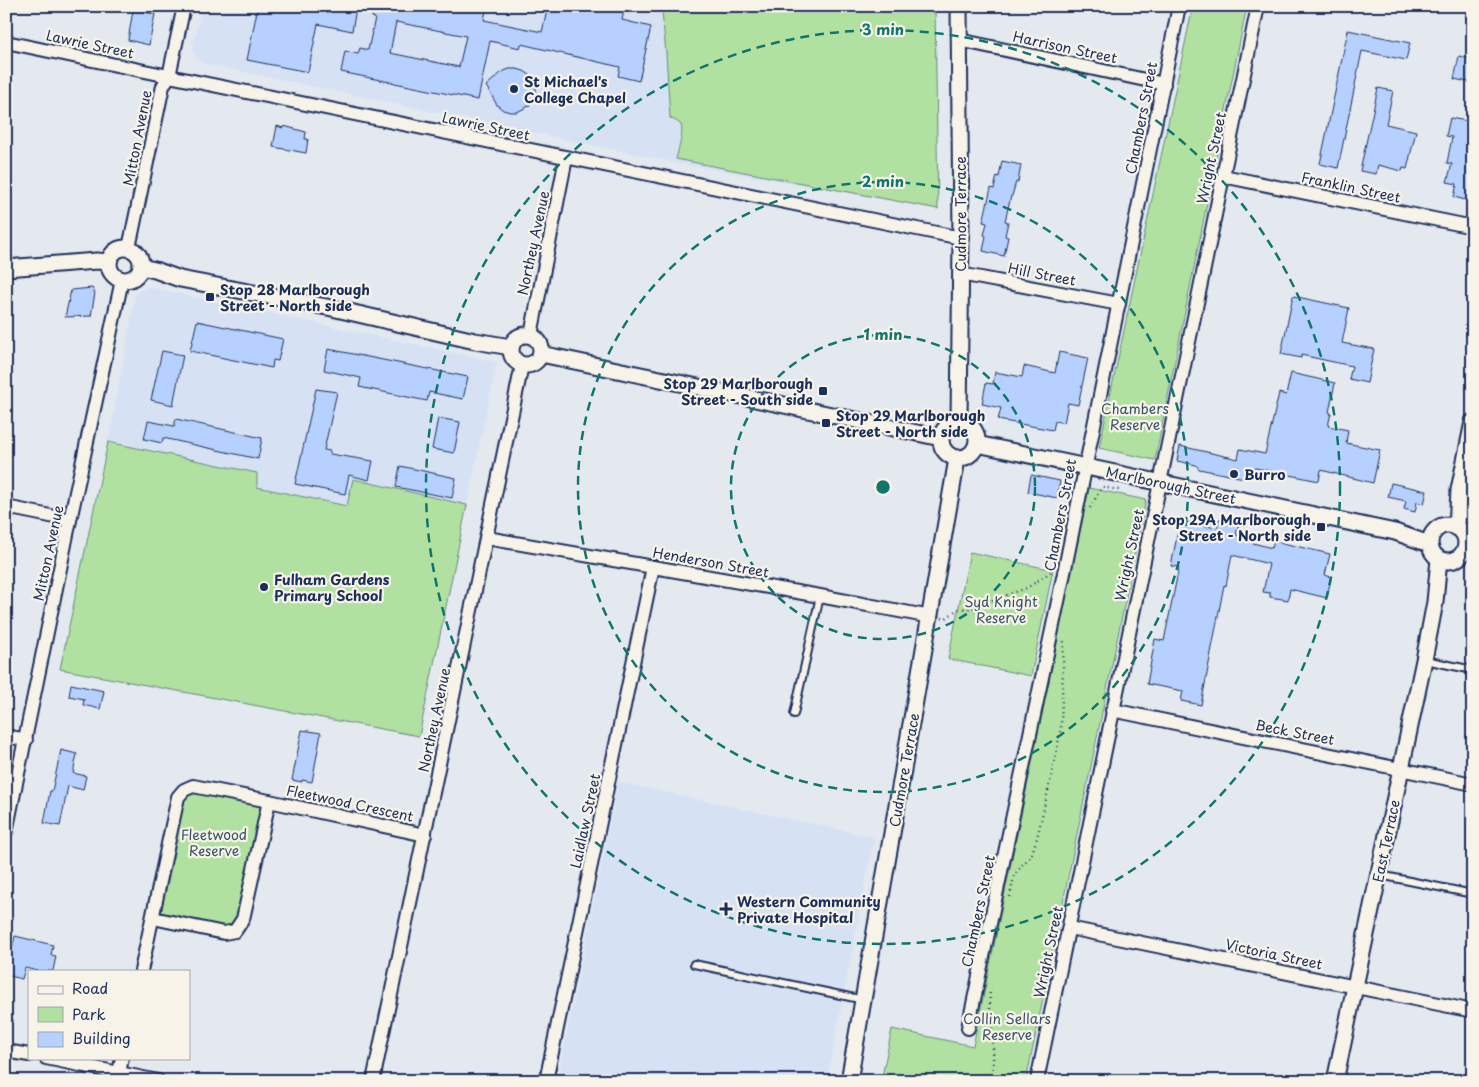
<svg xmlns="http://www.w3.org/2000/svg" width="1479" height="1087" font-family="'Playpen Sans',sans-serif">
<style>
.built{fill:#d6e2f4}
.park{fill:#b1e1a0;stroke:#66887f}
.building{fill:#b6d1ff;stroke:#1b2f5e;fill-rule:evenodd}
.lines{fill:none;stroke-linecap:round;stroke-linejoin:round}
.service-casing{stroke:#1b2f5e;stroke-width:10}
.minor-casing{stroke:#1b2f5e;stroke-width:16}
.tertiary-casing{stroke:#1b2f5e;stroke-width:19}
.path{stroke:#1b2f5e;stroke-width:2.5;stroke-dasharray:1 4;stroke-linecap:butt}
.service{stroke:#f7f3e8;stroke-width:6}
.minor{stroke:#f7f3e8;stroke-width:12}
.tertiary{stroke:#f7f3e8;stroke-width:15}
.ring{fill:none;stroke:#0f766e;stroke-width:2.5;stroke-dasharray:9 6}
.poi-dot{fill:#1b2f5e;stroke:#f7f3e8;stroke-width:2}
.labels{text-anchor:middle;dominant-baseline:central;stroke-width:4.5;stroke-linejoin:round;paint-order:stroke}
.street-label{font-size:14px;fill:#1b2f5e;stroke:#f7f3e8}
.poi-label{font-size:14px;font-weight:bold;fill:#1b2f5e;stroke:#f7f3e8;text-anchor:start}
.park-label{font-size:14px;fill:#39536b;stroke:#f7f3e8}
.centre{fill:#0f766e;stroke:#f7f3e8;stroke-width:2.5}
.ring-label{font-size:15px;text-anchor:middle;font-weight:bold;fill:#0f766e;stroke:#f7f3e8;stroke-width:4.5;stroke-linejoin:round;paint-order:stroke}
</style>
<rect width="100%" height="100%" fill="#e4e9ef"/>
<filter id="ink" filterUnits="userSpaceOnUse"><feTurbulence type="fractalNoise" baseFrequency=".02" numOctaves="2"/><feDisplacementMap in="SourceGraphic" scale="10" xChannelSelector="R" yChannelSelector="G"/><feConvolveMatrix kernelMatrix="1 2 1 2 8 2 1 2 1" color-interpolation-filters="sRGB"/></filter>
<g filter="url(#ink)">
<g class="built">
<path d="M202,6H935L938,209L682,164L201,63L192,51Z"/>
<path d="M148,287L497,362L419,736L60,669L108,442L136,292Z"/>
<path d="M618,782L874,837L827,1081H557Z"/>
</g>
<g class="park">
<path d="M658,6H935L938,209L676,159C678,151 684,132 681,125C679,122 674,120 670,118L666,53L662,12Z"/>
<path d="M1193,6H1247L1155,460L1099,448Z"/>
<path d="M108,442L257,473V487L347,506L353,479L467,505L419,736L60,669Z"/>
<path d="M1089,488L1146,500L1026,1081H881L892,1029L973,1046Z"/>
<path d="M970,552L1053,570L1031,676L948,659Z"/>
<path d="M193,791L265,804L239,917L233,928L157,915L181,800Z"/>
</g>
<g class="building">
<path d="M258,6H351V8L356,9L352,31L318,24L308,72L247,60Z"/>
<path d="M374,6H408L432,11L433,6H487L484,20L542,32L548,6H625L622,20L651,27L639,81L618,76L620,67L521,44L520,48L490,41L478,100L341,72L345,51L358,54L360,48L368,50L375,18L372,17ZM396,22L466,36L459,67L390,53Z"/>
<path d="M133,10L155,14L149,45L128,40Z"/>
<path d="M1348,30L1410,43L1406,60L1362,51L1338,168L1320,164Z"/>
<path d="M1459,56L1473,59V83L1454,79Z"/>
<path d="M509,69H517L524,71L530,75L536,87V94L529,106L517,112H510L503,110L497,105L486,86L502,72Z"/>
<path d="M1378,88L1393,91L1386,124L1416,131L1407,169L1403,168L1402,171L1378,165L1376,174L1360,171Z"/>
<path d="M1450,118L1473,122V202L1454,197L1457,184L1447,182L1452,164L1447,163L1452,137L1446,136Z"/>
<path d="M277,126L283,128L284,126L306,132L305,139H308L306,153L273,147Z"/>
<path d="M1002,161L1021,165L1018,182H1016L1012,196H1011L1005,221L1008,222L1005,236L1008,237L1004,256L983,251L986,236L984,235L987,223L983,222L991,188L994,189L997,176L999,177Z"/>
<path d="M92,288L95,293L91,316L65,317L71,290Z"/>
<path d="M1293,296L1349,308L1342,343L1374,349L1367,383L1349,379L1352,366L1301,355V358L1281,354Z"/>
<path d="M197,321L283,339L278,361L273,360L272,368L190,351Z"/>
<path d="M328,349L468,377L463,399L429,392L427,401L359,387L361,378L324,370Z"/>
<path d="M162,351L183,355L173,405L151,400Z"/>
<path d="M1059,352L1088,358L1078,405L1068,403L1064,423L1055,421L1053,430L998,420L1001,408L982,404L986,383L993,384L995,372L1022,377L1024,366L1055,373Z"/>
<path d="M1291,373L1335,383L1329,412L1331,413L1328,426L1348,430L1346,443L1380,450L1373,483L1321,470L1319,481L1251,467L1249,479L1199,469L1196,465L1177,461L1180,446L1238,459L1240,449L1265,454L1279,393L1286,395Z"/>
<path d="M316,389L337,392L324,450L330,451V454L373,461L369,480L349,475L345,494L295,484Z"/>
<path d="M438,418L460,422L454,453L432,449Z"/>
<path d="M176,419L262,438L258,459L163,438L162,443L144,439L148,421L174,426Z"/>
<path d="M400,466L456,478L452,498L396,487Z"/>
<path d="M1031,475L1060,481L1057,498L1028,492Z"/>
<path d="M1391,483L1427,491L1424,504L1417,502L1415,512L1404,509L1406,501L1388,497Z"/>
<path d="M1219,519L1239,523L1236,535L1254,539L1253,543L1272,548L1274,541L1330,554L1325,575L1331,577L1327,598L1290,589L1288,600L1270,597V593L1263,592L1269,564L1232,555L1226,586L1224,585L1201,705L1181,701L1183,691L1147,684L1155,639L1164,641L1179,567L1171,566L1180,521L1217,528Z"/>
<path d="M71,684L104,691L100,709L83,705L84,699L69,696Z"/>
<path d="M302,730L321,733L312,782L302,780V782L292,780Z"/>
<path d="M61,750L77,754L73,773L86,776L83,790L68,786L60,826L44,823L50,791H52Z"/>
<path d="M15,936L53,945L51,955L56,956L53,971H38L25,968L22,979L6,975Z"/>
</g>
<g class="lines">
<defs>
<g id="service">
<path d="M1425,660L1473,670"/>
<path d="M794,714L820,596"/>
<path d="M1380,875L1473,894"/>
<path d="M694,964L864,1000"/>
</g>
<g id="minor">
<path d="M959,40L1164,84"/>
<path d="M6,42L159,74L961,238"/>
<path d="M1223,176L1473,227"/>
<path d="M129,248L163,86L169,76L184,6"/>
<path d="M960,274L1119,304"/>
<path d="M531,335L566,158"/>
<path d="M6,507L70,520"/>
<path d="M487,538L820,596L931,617"/>
<path d="M1112,710L1473,784"/>
<path d="M6,736L26,740"/>
<path d="M6,832L70,520L122,280"/>
<path d="M153,918L224,933L235,931L243,919L269,801"/>
<path d="M1069,928L1473,1011"/>
<path d="M141,971L178,797L184,790L193,786L269,801L425,835"/>
<path d="M968,1028L1064,573L1179,6"/>
<path d="M6,1051L29,1055"/>
<path d="M46,1058L158,1081"/>
<path d="M119,1073L122,1058"/>
<path d="M373,1081L522,365"/>
<path d="M546,1081L653,567"/>
<path d="M1037,1081L1258,6"/>
</g>
<g id="tertiary">
<path d="M959,6L961,238L959,422"/>
<circle cx="125" cy="264" r="16"/>
<path d="M141,267L155,270L180,279L332,308L475,341L511,347"/>
<path d="M6,268L97,261L109,262"/>
<circle cx="526" cy="350" r="15"/>
<path d="M541,354L941,438"/>
<circle cx="959" cy="440" r="18"/>
<path d="M977,444L1395,532L1429,544"/>
<circle cx="1448" cy="543" r="18"/>
<path d="M1457,528L1459,490L1473,422"/>
<path d="M849,1081L957,459"/>
<path d="M1335,1081L1424,660L1435,602L1439,559"/>
</g>
</defs>
<use href="#service" class="service-casing"/>
<use href="#minor" class="minor-casing"/>
<use href="#tertiary" class="tertiary-casing"/>
<g class="path">
<path d="M1090,508L1102,487L1119,490V487"/>
<path d="M942,618L945,619L958,609L970,608L1027,588L1052,571"/>
<path d="M1010,897L1014,876L1022,865L1031,856L1037,838L1054,765L1061,727L1064,638"/>
<path d="M990,988C988,1018 997,1050 991,1081"/>
</g>
<use href="#service" class="service"/>
<use href="#minor" class="minor"/>
<use href="#tertiary" class="tertiary"/>
</g>
</g>
<g class="ring">
<circle cx="883" cy="487" r="152"/>
<circle cx="883" cy="487" r="305"/>
<circle cx="883" cy="487" r="457"/>
</g>
<g class="poi-dot">
<circle cx="514" cy="89" r="5"/>
<rect x="205" y="292" width="10" height="10" rx="2.5"/>
<rect x="818" y="386" width="10" height="10" rx="2.5"/>
<rect x="821" y="418" width="10" height="10" rx="2.5"/>
<circle cx="1234" cy="474" r="5"/>
<rect x="1316" y="522" width="10" height="10" rx="2.5"/>
<circle cx="264" cy="587" r="5"/>
<path d="M723.5 901.5h5v5h5v5h-5v5h-5v-5h-5v-5h5z"/>
</g>
<g class="labels">
<g class="street-label">
<text transform="translate(90 44) rotate(12)">Lawrie Street</text>
<text transform="translate(1065 47) rotate(12)">Harrison Street</text>
<text transform="translate(1141 118) rotate(-79)">Chambers Street</text>
<text transform="translate(486 126) rotate(12)">Lawrie Street</text>
<text transform="translate(137 138) rotate(-79)">Mitton Avenue</text>
<text transform="translate(1211 158) rotate(-78)">Wright Street</text>
<text transform="translate(1351 187) rotate(12)">Franklin Street</text>
<text transform="translate(960 214) rotate(-90)">Cudmore Terrace</text>
<text transform="translate(533 243) rotate(-78)">Northey Avenue</text>
<text transform="translate(1042 274) rotate(11)">Hill Street</text>
<text transform="translate(1171 485) rotate(12)">Marlborough Street</text>
<text transform="translate(1060 515) rotate(-79)">Chambers Street</text>
<text transform="translate(48 553) rotate(-78)">Mitton Avenue</text>
<text transform="translate(1129 555) rotate(-78)">Wright Street</text>
<text transform="translate(711 562) rotate(10)">Henderson Street</text>
<text transform="translate(434 720) rotate(-78)">Northey Avenue</text>
<text transform="translate(1295 732) rotate(11)">Beck Street</text>
<text transform="translate(904 770) rotate(-80)">Cudmore Terrace</text>
<text transform="translate(350 803) rotate(12)">Fleetwood Crescent</text>
<text transform="translate(585 821) rotate(-78)">Laidlaw Street</text>
<text transform="translate(1386 841) rotate(-78)">East Terrace</text>
<text transform="translate(978 911) rotate(-78)">Chambers Street</text>
<text transform="translate(1048 952) rotate(-78)">Wright Street</text>
<text transform="translate(1274 954) rotate(12)">Victoria Street</text>
</g>
<g class="poi-label">
<text x="524" y="81">St Michael's<tspan x="524" dy="16">College Chapel</tspan></text>
<text x="220" y="289">Stop 28 Marlborough<tspan x="220" dy="16">Street - North side</tspan></text>
<text x="813" y="383" text-anchor="end">Stop 29 Marlborough<tspan x="813" dy="16">Street - South side</tspan></text>
<text x="836" y="415">Stop 29 Marlborough<tspan x="836" dy="16">Street - North side</tspan></text>
<text x="1244" y="474">Burro</text>
<text x="1311" y="519" text-anchor="end">Stop 29A Marlborough<tspan x="1311" dy="16">Street - North side</tspan></text>
<text x="274" y="579">Fulham Gardens<tspan x="274" dy="16">Primary School</tspan></text>
<text x="737" y="901">Western Community<tspan x="737" dy="16">Private Hospital</tspan></text>
</g>
<g class="park-label">
<text x="1135" y="408">Chambers<tspan x="1135" dy="16">Reserve</tspan></text>
<text x="1001" y="601">Syd Knight<tspan x="1001" dy="16">Reserve</tspan></text>
<text x="214" y="834">Fleetwood<tspan x="214" dy="16">Reserve</tspan></text>
<text x="1007" y="1018">Collin Sellars<tspan x="1007" dy="16">Reserve</tspan></text>
</g>
</g>
<circle cx="883" cy="487" r="8" class="centre"/>
<g class="ring-label">
<text x="883" y="35">3 min</text>
<text x="883" y="187">2 min</text>
<text x="883" y="340">1 min</text>
</g>
<rect width="1479" height="1087" fill="none" stroke="#f7f3e8" stroke-width="25"/>
<rect x="12" y="12" width="1454" height="1062" fill="none" stroke="#1b2f5e" stroke-width="2" filter="url(#ink)"/>
<rect x="28" y="970" width="162" height="90" fill="#f7f3e8" stroke="#9fa5b1"/>
<rect x="38" y="986" width="25" height="8" fill="#f7f3e8" stroke="#9fa5b1"/>
<text x="72" y="994" font-size="15" fill="#1b2f5e">Road</text>
<rect x="38" y="1007" width="25" height="15" fill="#b1e1a0" stroke="#9fa5b1"/>
<text x="72" y="1020" font-size="15" fill="#1b2f5e">Park</text>
<rect x="38" y="1032" width="25" height="15" fill="#b6d1ff" stroke="#9fa5b1"/>
<text x="72" y="1044" font-size="15" fill="#1b2f5e">Building</text>
</svg>
